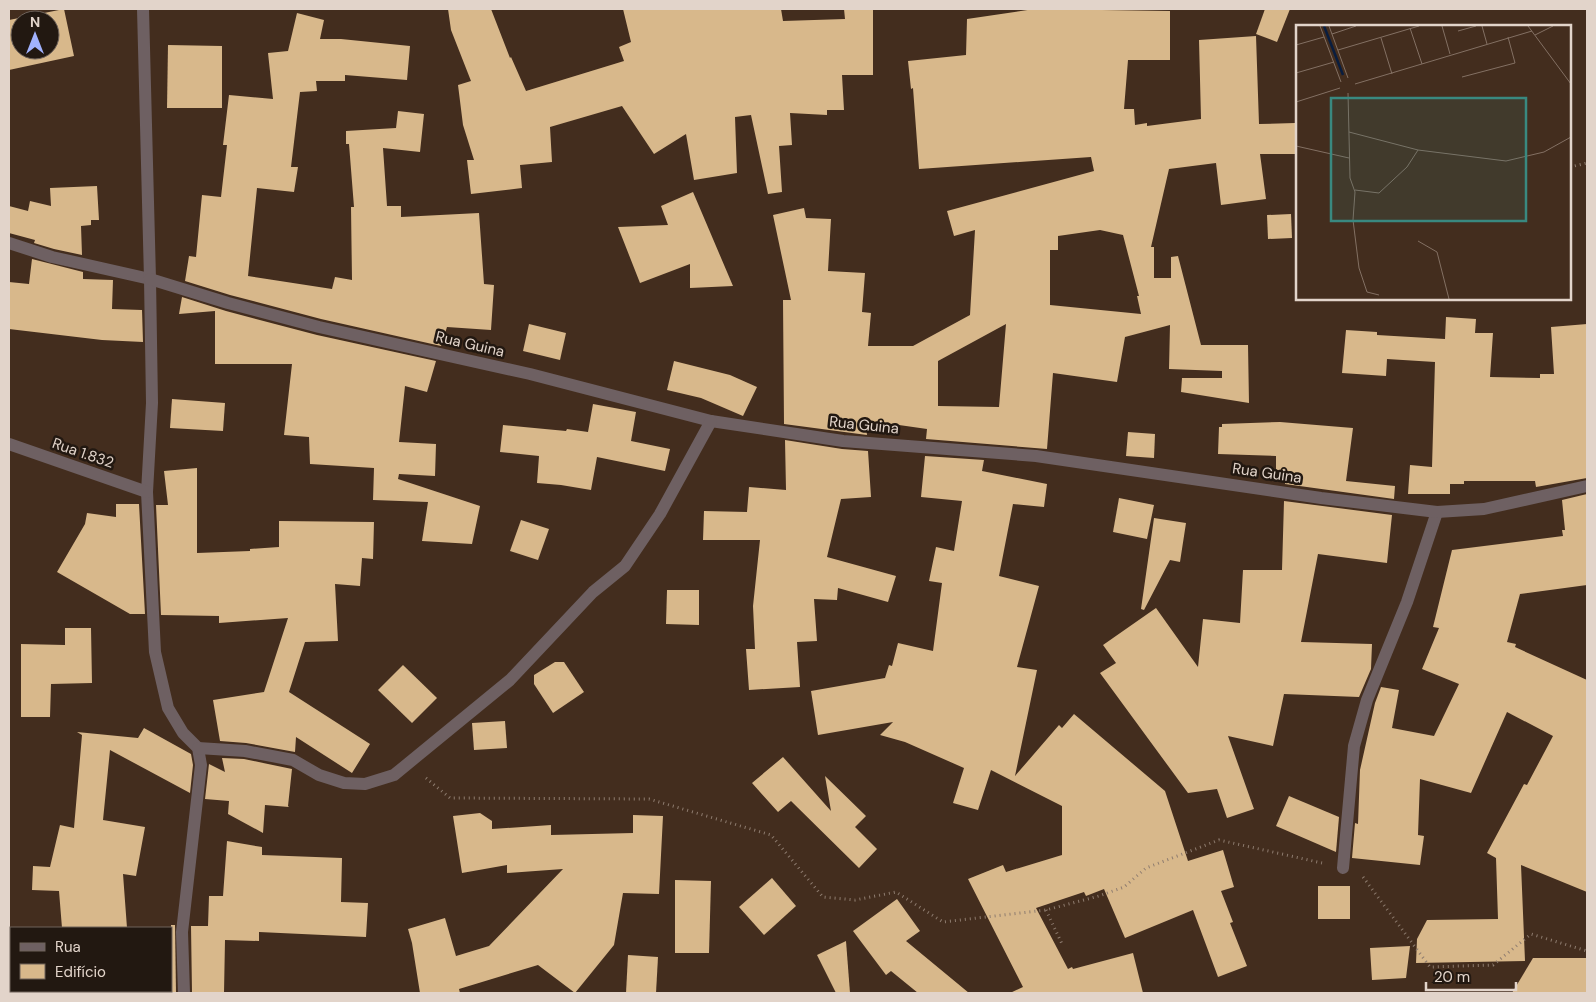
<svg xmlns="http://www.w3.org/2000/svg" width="1596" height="1002" font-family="'DM Sans',sans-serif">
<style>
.building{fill:#d8b88b;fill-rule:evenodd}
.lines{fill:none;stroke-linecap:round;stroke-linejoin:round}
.path{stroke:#8e7c6f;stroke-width:3;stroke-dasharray:1 4;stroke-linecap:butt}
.lane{stroke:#6e6062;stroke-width:12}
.street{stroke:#6e6062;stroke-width:12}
.labels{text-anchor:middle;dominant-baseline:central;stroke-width:5;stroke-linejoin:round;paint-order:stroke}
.street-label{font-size:15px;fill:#e2d4ca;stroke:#221811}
.inset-river{fill:none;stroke:#091d3f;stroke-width:2.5}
.inset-road{fill:none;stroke:#837063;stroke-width:1}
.view{fill:#398980;fill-opacity:0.15;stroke:#398980;stroke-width:2.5}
.inset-edge{fill:none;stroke:#e2d4ca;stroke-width:2.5}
</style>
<rect width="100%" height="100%" fill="#432d1e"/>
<g class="building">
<path d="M64,9L74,56L9,70V20ZM20,20H50V50H20Z"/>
<path d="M448,9H491L510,58L511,57L526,91L624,61L619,47L631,42L623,9H781L783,21L845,19L844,9H873V75H842L844,110H827V115L790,113L792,145L779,146L782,192L768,194L751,115L735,117L737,173L694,180L686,134L654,154L622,106L550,127L552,162L520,165L522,188L471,194L467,160H474L463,125L458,85L471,81L451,30Z"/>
<path d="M1034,9L1170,11V60H1128L1124,109H1134L1135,125L1147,123V126L1201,119L1199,40L1256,36L1259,124L1295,123L1296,154H1260L1266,199L1221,205L1216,163L1169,169L1151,247H1154V278H1171V257L1178,256L1201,345H1248L1249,403L1181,392L1182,378H1222V371L1169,369L1170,325L1125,337L1117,382L1053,373L1047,449L926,439L927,429L878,422V428H866L867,435L784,424L783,300H791L773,215L804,208L806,218L831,219L828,271L865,273L862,312L871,313L868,346H913L970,315L975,230L954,236L947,211L1094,171L1091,157L919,169L913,88L911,89L908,61L966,55L967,19ZM1100,230L1123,235L1139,296H1137L1141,314L1050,305V250H1058V236ZM1006,324L999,407L938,406V361Z"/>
<path d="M1265,9H1290L1277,42L1256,34Z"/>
<path d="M297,13L324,20L320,39H341L410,46L407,80L345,75V81H316L317,91L300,92L291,167H298L294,192L257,188L248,276L332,289L335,277L352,280L351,207H354L349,144H346V131L396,128L398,111L424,114L420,152L383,148L387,206H401V217L479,213L484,284L494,285L491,330L447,327L441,346L321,319L230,295L185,281L189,256L196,257L202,195L221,197L227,145H223L229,95L273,99L268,53L288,51Z"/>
<path d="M168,45L222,46V108H167Z"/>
<path d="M97,186L99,220H91V225L81,226L82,255L54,249L34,243L35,240L9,233V206L28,211L30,201L51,206L50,188Z"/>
<path d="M693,192L733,286L690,288V264L640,283L618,227L668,225L661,206Z"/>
<path d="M1291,214L1292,238L1268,239L1267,215Z"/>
<path d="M32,259L83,272V279L113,280L112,309L142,310L143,342L102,340L9,329V282L29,284Z"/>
<path d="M182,297L226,311L317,335L436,361L427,392L405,386L399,442L436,444L435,476L399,474L398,479L480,506L472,544L422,541L428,502L373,500L374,468L310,464L309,437L284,435L292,364H215V311L179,314Z"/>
<path d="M1446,317L1476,319L1475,333H1493L1490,377L1540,378V374H1554L1551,327L1587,324V478L1536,487L1535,481H1464V484H1450V494H1408L1410,465L1432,467L1435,362L1387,359L1386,376L1342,373L1346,330L1377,332V335L1445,339Z"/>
<path d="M529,324L566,333L560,360L523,351Z"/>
<path d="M674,361L730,375L757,387L743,416L701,398L667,390Z"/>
<path d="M172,399L225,403L223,431L170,428Z"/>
<path d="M593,404L636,412L631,441L670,449L665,471L597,457L591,490L561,485L537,483L539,456L500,452L503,425L566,431L567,429L588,432Z"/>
<path d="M1280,422L1353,428L1346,481L1395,486L1394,499L1285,484V480H1276V456L1218,454L1219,427H1222V424Z"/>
<path d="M1128,432L1155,434L1154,458L1126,456Z"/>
<path d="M785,440L842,449L868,451L871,497L841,499L827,557L896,576L888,602L838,588L837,600L814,599L817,641L797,642L800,687L749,690L746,649H755L753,606L760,540H703L704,511L747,512L749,487L786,490Z"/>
<path d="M925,456L984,460L982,471L1047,484L1044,507L1013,504L999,576L1039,586L1017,667L1037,670L1015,776L1059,725L1062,728L1074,714L1165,791L1188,861L1223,850L1234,887L1221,891L1233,922L1230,923L1247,966L1218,977L1193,910L1125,938L1104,889L1086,896L1084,892L1036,908L1068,969L1072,967L1073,969L1133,953L1143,993H1010L1023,987L968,879L1003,865L1006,872L1062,855V806L991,770L978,810L953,803L964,768L905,742L880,735L893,722L818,735L811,691L885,678L889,665L892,666L898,643L933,651L942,583L929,581L936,547L954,551L962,501L921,497Z"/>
<path d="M197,468V553L250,551V549L279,547V521L374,522L373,559L362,558L360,586L335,584L338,641L305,642L289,692L370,744L352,773L296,737L295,752L246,743L220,741L213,700L264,692L288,618L219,623V616L161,615L156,505H168L164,471Z"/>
<path d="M1587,494V585L1520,594L1507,642L1516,644L1515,647L1587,680V892L1521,865L1525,961L1416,963L1417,939L1427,920L1498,919L1496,858L1487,853L1524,784L1527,785L1553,736L1507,712L1471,793L1420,779L1418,835L1424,836L1420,865L1352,858L1355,823L1358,824L1360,770L1375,703L1381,687L1399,690L1392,728L1434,736L1459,684L1422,669L1439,628L1433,627L1452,550L1563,536L1562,530H1565L1562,500Z"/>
<path d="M1119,498L1154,505L1147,539L1113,532Z"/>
<path d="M1284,501L1392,515L1387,563L1318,554L1301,642L1372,644L1371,669L1359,697L1284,694L1273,746L1228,736L1254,809L1227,818L1217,789L1188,793L1100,673L1116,663L1103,645L1156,608L1198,667L1203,619L1240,623L1243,570H1282Z"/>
<path d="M116,504H139L145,614H130L57,572L85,524L87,513L116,517Z"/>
<path d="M1154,518L1186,523L1180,562L1170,560L1144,610L1141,609Z"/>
<path d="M521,520L549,529L538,560L510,551Z"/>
<path d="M667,590H699V625L666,624Z"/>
<path d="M65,628H91L92,683L51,684L50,717H21V644L65,645Z"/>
<path d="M555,662H564L584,692L553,713L534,684V675Z"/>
<path d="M403,665L437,698L412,723L378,690Z"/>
<path d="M505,721L507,748L474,750L472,723Z"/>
<path d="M144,728L191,754L193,765L190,793L110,750L103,820L145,827L136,876L123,874L127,928H62L59,891L32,890L33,866L50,867L60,825L74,828L82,735L77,732L138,738Z"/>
<path d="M783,757L831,811L825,776L866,816L855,827L877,849L859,868L791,801L778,812L752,783Z"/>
<path d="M222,758L244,759L292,769L288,806L289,807L265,805L263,833L228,814L229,801L205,799L209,764L225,772Z"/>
<path d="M1289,796L1339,817L1336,852L1276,826Z"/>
<path d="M480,813L492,821V829L551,825V835L633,833V815L663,816L659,894L623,893L614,945L575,993L538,965L459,989L460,993H420L412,943L408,929L445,918L456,956L489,946L563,869L507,873V865L462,873L453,816Z"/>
<path d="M227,841L262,847V855L342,858L341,902L368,903L366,937L259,932V941L225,940L224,993H192L191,926H208L209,896H223Z"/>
<path d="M772,878L796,906L764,935L739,907Z"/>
<path d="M675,880L711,881L709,953H675Z"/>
<rect x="1318" y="886" width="32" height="33"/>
<path d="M897,899L920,931L906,941L969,993H918L891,971L886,975L853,931Z"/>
<path d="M171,925H175L176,993H171Z"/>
<path d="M846,941L850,993H836L817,955Z"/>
<path d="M1410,946L1406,978L1372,980L1370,948Z"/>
<path d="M628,955L658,957L656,993H626Z"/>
<path d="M1533,958H1587V993H1512Z"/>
</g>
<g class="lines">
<g class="path">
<path d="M1570,167L1587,163"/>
<path d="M426,778L450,798L649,799L771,835L823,897L855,900L896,892L943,922L1046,910L1099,896L1124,887L1146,868L1219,840L1322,863"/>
<path d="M1363,877L1430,967L1493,965L1531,934L1587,951"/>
<path d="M1046,910L1063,946"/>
</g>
<g class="lane">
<path d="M9,243L52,257L150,279"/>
<path d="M1343,868L1354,746L1367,700L1407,602L1437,512"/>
</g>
<g class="street">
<path d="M143,9L150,279L152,403L147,492L155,652L168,708L183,733L198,748L201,765L182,932L184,993"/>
<path d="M150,279L228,303L319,327L530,374L711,421L843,441L1036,456L1321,498L1437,512L1484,509L1587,486"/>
<path d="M9,444L147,492"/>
<path d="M198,748L245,751L293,760L319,775L344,783L365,784L394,775L510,680L593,592L625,566L660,514L711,421"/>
</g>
</g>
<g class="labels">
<g class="street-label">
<text transform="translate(470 344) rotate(13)">Rua Guina</text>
<text transform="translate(864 425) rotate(6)">Rua Guina</text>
<text transform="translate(83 453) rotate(19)">Rua 1.832</text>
<text transform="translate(1267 473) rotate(8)">Rua Guina</text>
</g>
</g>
<g transform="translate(1296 25)">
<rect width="275" height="275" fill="#432d1e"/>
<path class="inset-river" d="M28,1L47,50"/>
<path class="inset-road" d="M24,1L45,57M33,1L52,53M146,1L154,29M186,1L191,19M232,1L275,59M114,3L126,39M162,6L180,1M36,9L60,1M239,10L257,1M85,13L96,49M0,20L28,12M42,25L123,1M0,48L38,37M166,52L219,38L212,12M59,59L236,6M52,68L54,153L59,167L57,195L63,243L71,267L83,270M0,77L44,63M53,107L122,125L210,136L248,127L275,112M0,121L53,133M59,165L83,168L111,142L122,125M122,216L141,227L153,274"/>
<path class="view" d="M35,73H230V196H35Z"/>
<rect width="275" height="275" class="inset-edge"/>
</g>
<rect width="1596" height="1002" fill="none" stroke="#e2d4ca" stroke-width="20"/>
<rect x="10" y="927" width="162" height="65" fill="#221811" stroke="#6f635b"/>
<rect x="20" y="943" width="25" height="8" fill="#6e6062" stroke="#6f635b"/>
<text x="55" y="952" font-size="15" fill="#e2d4ca">Rua</text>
<rect x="20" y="964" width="25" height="15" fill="#d8b88b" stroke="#6f635b"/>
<text x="55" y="977" font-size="15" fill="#e2d4ca">Edifício</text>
<g transform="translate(35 35)"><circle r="24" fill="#221811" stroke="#6f635b"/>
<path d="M0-4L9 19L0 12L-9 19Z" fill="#a1b2fd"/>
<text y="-8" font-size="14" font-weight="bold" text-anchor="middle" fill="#e2d4ca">N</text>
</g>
<path d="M1426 982v8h90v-8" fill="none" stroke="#e2d4ca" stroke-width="2.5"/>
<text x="1434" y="982" font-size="15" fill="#e2d4ca" stroke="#221811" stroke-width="4" paint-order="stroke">20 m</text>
</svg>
